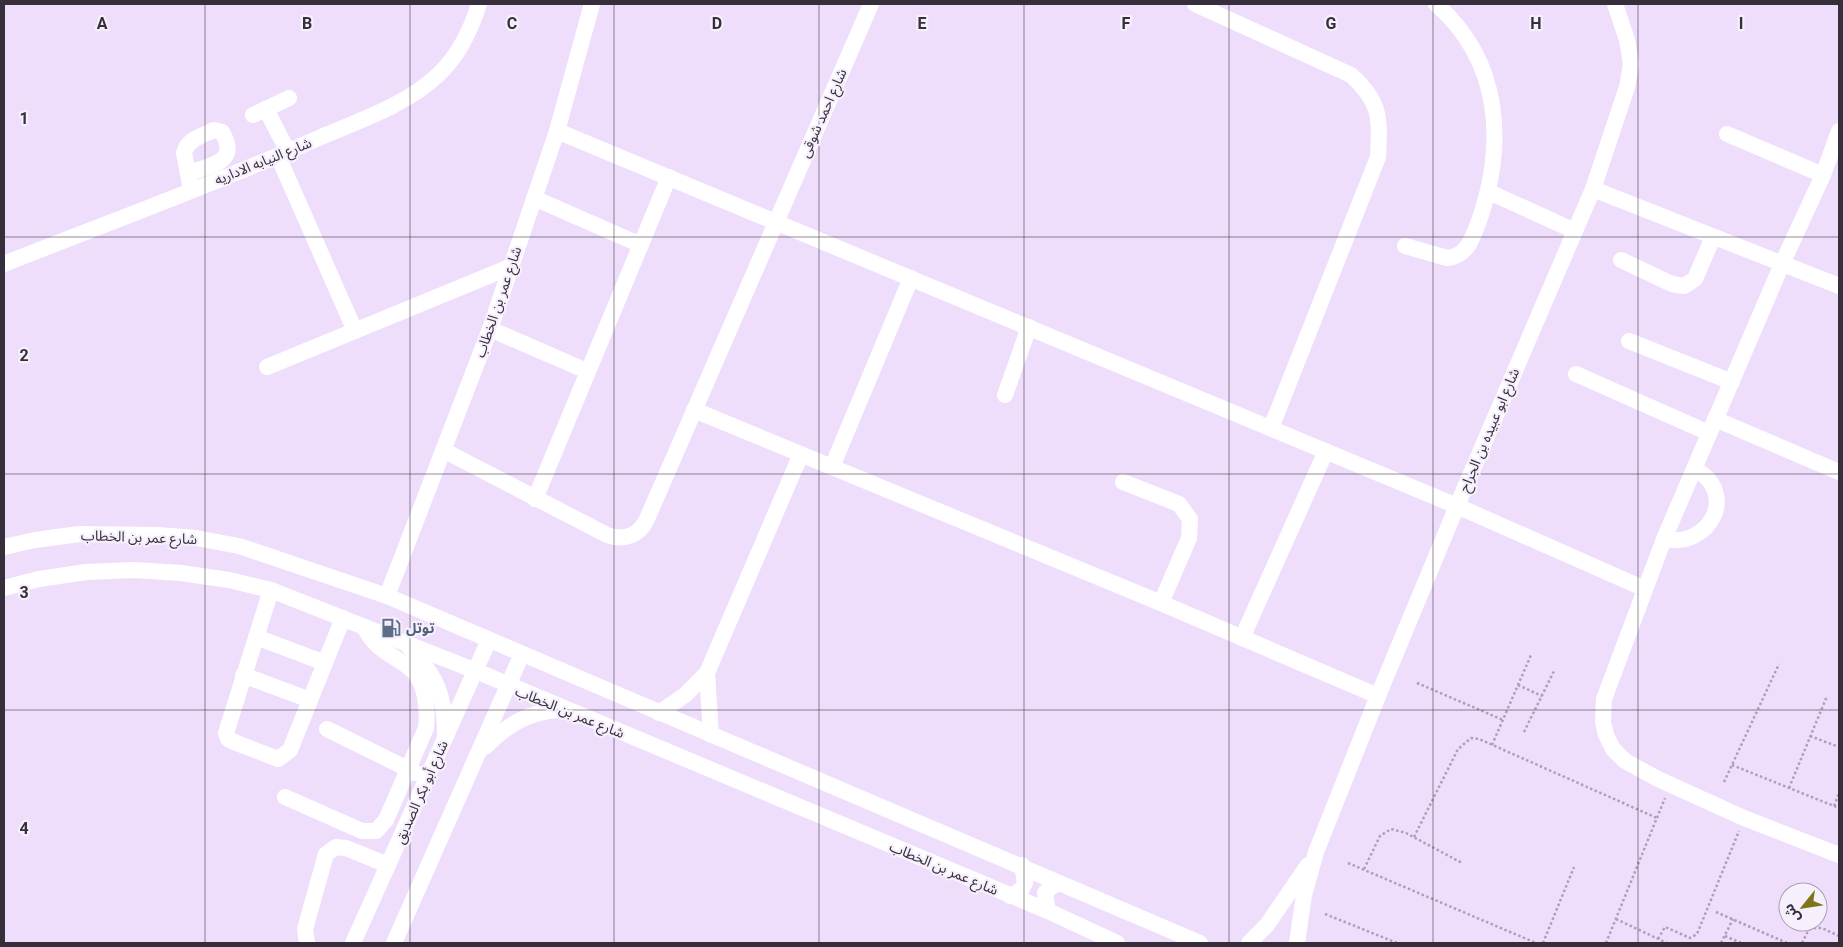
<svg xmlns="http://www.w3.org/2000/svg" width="1843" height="947" font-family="Roboto,'Noto Sans Arabic',sans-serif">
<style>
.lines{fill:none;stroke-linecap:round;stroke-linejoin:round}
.path{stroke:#ae9fb8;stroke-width:2.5;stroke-dasharray:2.5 2.5;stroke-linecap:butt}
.minor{stroke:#fff;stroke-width:16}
.grid{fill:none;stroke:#362f3b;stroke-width:1;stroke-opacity:0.55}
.labels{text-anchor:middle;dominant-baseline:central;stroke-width:4.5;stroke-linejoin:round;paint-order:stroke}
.street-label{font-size:14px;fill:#362f3b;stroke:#f6effc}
.service-label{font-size:14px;font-weight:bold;fill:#4e5e75;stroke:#f6effc;text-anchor:start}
.grid-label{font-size:16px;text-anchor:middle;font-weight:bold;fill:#362f3b;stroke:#f6effc;stroke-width:4.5;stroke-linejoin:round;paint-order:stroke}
</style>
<rect width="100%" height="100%" fill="#efddfc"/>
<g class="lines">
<g class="path">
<path d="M1417,683L1503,720"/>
<path d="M1518,685L1542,696"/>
<path d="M1524,732L1554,671"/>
<path d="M1810,736L1839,747"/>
<path d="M1492,745L1531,655"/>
<path d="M1732,765L1839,808"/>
<path d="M1724,782L1779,664"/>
<path d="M1789,788L1827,696"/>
<path d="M1834,806L1839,793"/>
<path d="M1414,837L1458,749L1471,738L1479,739L1657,818"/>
<path d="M1348,863L1536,943"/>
<path d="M1364,869L1380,836L1391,829L1406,833L1462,863"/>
<path d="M1716,912L1787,943"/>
<path d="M1325,914L1397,943"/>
<path d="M1616,919L1667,943"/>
<path d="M1725,936L1741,943"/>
<path d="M1658,939L1665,927L1690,938L1697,934L1739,831"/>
<path d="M1543,943L1574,867"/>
<path d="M1606,943L1665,798"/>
<path d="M1721,943L1733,919"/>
<path d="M1802,943L1808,931L1812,928H1822L1839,936"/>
</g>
<g class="minor">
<path d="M1195,4L1351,75C1381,102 1380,118 1378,157L1271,428"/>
<path d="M266,109L288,152"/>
<path d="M253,115L289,98"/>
<path d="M557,131L1457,506L1645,589"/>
<path d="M1839,131L1823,175L1782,264L1664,539L1604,699L1603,722L1606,735L1613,749L1625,761L1658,779L1744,818L1839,855"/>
<path d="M1727,134L1823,175"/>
<path d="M278,156L355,331"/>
<path d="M188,174C211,164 240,163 222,132L214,130C202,136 187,139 184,153L191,190"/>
<path d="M1593,189L1839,286"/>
<path d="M1489,192L1575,231"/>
<path d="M534,198L641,245"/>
<path d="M1405,246L1447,258C1468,256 1472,238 1479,221C1506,143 1501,61 1436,4"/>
<path d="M1621,260L1672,284L1684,286L1695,279L1713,237"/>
<path d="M4,264C110,222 217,183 321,137C361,120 406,105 438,75C458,56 471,30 479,4"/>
<path d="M490,329L587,371"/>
<path d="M1629,341L1732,382"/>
<path d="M267,367L510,267"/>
<path d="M1576,374L1709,433"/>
<path d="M1005,395L1029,327"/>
<path d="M694,410L1161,603L1378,696"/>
<path d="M1715,419L1839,472"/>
<path d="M443,450L607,535C624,541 639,536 647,519L871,4"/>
<path d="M832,467L911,278"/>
<path d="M1123,482L1179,504L1190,519L1189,538L1161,603"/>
<path d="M535,499L669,177"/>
<path d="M1664,539C1711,549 1739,491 1694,469"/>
<path d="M4,547L35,540L79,534L158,535L196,538L239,546L387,596L1200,943"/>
<path d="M4,588L39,579L86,572L134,570L181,573L229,580L271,590L476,671L1048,911L1117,943"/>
<path d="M271,590L226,733L228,739L234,742L278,759L290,750L343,618"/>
<path d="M387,596L490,329L557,131L592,4"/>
<path d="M256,637L325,663"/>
<path d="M1242,638L1326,451"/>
<path d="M409,647C436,676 445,694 445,734"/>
<path d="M707,673L711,735"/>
<path d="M243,675L310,700"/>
<path d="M659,713L685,695L707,673L801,454"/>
<path d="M327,729L416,773"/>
<path d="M485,747C507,725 529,711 561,710"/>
<path d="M285,797L362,831H376L386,820L426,728C428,707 426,679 407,666C388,652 376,650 364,627"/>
<path d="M1010,896L1021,890L1025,883L1022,865"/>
<path d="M1048,911L1045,893L1051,887L1059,883"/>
<path d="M307,943L305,929L326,854L336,847L346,848L388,865"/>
<path d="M353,943L489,640"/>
<path d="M394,943L522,654"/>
<path d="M1249,943L1267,925L1308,865"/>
<path d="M1297,943L1304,895L1316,852L1378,696L1457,506L1593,189L1627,87L1631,64L1627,40L1615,4"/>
</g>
</g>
<path class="grid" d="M205,4V943M410,4V943M614,4V943M819,4V943M1024,4V943M1229,4V943M1433,4V943M1638,4V943M4,237H1839M4,474H1839M4,710H1839"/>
<defs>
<symbol id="fuel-bare" viewBox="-9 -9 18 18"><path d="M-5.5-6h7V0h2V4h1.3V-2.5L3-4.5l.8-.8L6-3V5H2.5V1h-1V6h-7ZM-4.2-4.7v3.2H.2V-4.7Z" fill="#5c6f8a" stroke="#f6effc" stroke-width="2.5" paint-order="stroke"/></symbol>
</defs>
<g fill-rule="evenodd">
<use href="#fuel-bare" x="377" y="614" width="28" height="28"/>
</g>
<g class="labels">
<g class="street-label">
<text transform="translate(823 113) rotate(-66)">شارع احمد شوقى</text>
<text transform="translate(263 161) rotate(-22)">شارع النيابه الاداريه</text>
<text transform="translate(498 302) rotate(-71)">شارع عمر بن الخطاب</text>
<text transform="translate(1489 430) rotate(-67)">شارع ابو عبيده بن الجراح</text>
<text transform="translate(139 537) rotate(2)">شارع عمر بن الخطاب</text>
<text transform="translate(570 712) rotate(22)">شارع عمر بن الخطاب</text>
<text transform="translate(421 792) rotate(-66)">شارع أبو بكر الصديق</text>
<text transform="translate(944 868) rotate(23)">شارع عمر بن الخطاب</text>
</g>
<g class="service-label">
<text x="406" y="628">توتل</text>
</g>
</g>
<g class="grid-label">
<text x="102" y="29">A</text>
<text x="307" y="29">B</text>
<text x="512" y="29">C</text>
<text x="717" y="29">D</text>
<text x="922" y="29">E</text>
<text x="1126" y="29">F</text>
<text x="1331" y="29">G</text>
<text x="1536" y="29">H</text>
<text x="1741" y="29">I</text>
<text x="24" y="124">1</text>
<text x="24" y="361">2</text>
<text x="24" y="598">3</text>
<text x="24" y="834">4</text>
</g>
<rect width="1843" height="947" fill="none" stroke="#362f3b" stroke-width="10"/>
<g transform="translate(1803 907) rotate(240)"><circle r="24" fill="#f6effc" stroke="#a9a2af"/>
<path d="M0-4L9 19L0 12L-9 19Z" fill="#7d7518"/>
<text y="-8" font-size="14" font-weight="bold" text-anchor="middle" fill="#362f3b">ش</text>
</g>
</svg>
